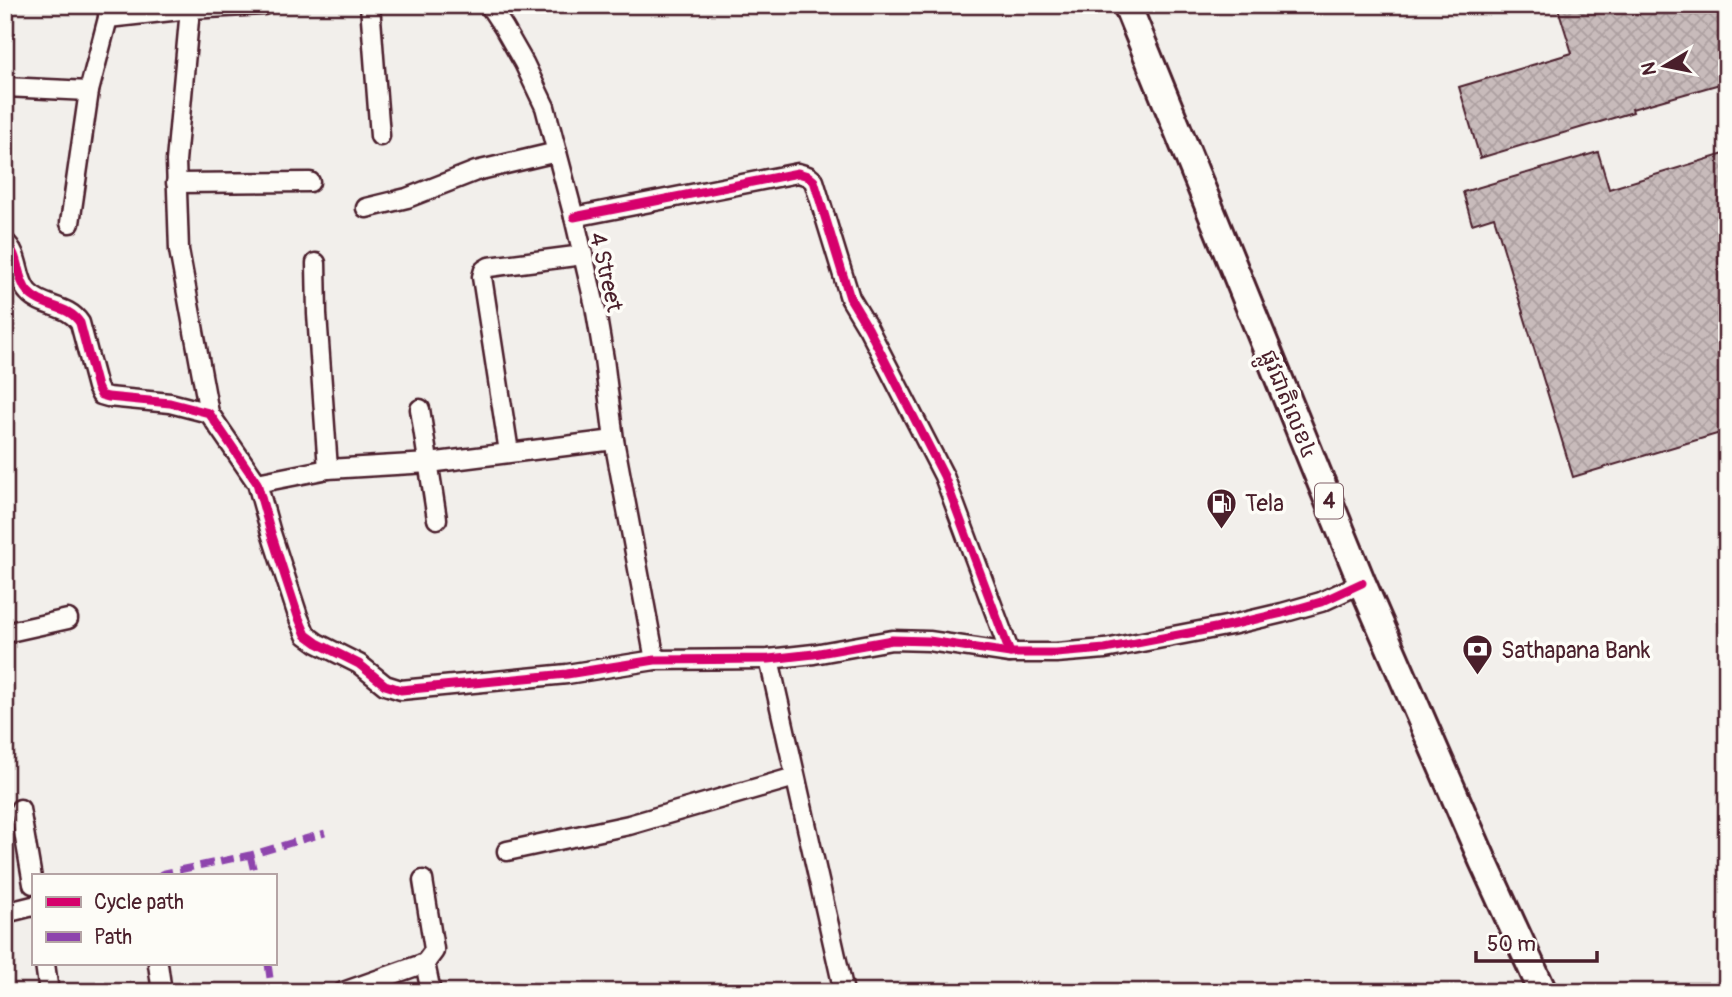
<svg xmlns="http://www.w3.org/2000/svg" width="1732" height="997" font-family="Pangolin,'Noto Sans Khmer',sans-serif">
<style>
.building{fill:url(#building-cross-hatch);stroke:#4a1f2b;stroke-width:2}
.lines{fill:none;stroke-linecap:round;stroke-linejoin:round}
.minor-casing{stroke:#4a1f2b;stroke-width:23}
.highway-casing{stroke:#4a1f2b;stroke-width:32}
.minor{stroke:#fdfcf7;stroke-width:18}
.highway{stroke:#fdfcf7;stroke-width:26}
.quiet{stroke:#8e44ad;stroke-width:7;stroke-dasharray:14 7;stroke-linecap:butt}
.cycleway-casing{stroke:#fdfcf7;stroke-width:13}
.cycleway{stroke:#d6006c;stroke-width:9}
.labels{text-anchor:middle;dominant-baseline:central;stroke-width:7;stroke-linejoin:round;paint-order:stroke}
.shield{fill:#fdfcf7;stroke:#806168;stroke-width:2}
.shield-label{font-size:21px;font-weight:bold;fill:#4a1f2b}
.street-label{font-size:23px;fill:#4a1f2b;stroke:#fdfcf7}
.poi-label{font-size:23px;fill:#4a1f2b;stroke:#fdfcf7;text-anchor:start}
</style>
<defs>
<pattern id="building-cross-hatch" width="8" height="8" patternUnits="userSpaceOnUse" patternTransform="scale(1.75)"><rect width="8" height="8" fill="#c8bbbb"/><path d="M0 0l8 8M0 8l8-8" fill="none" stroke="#ada0a1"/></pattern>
</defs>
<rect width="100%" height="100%" fill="#f2efeb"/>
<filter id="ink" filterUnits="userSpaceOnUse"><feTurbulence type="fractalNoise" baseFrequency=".0143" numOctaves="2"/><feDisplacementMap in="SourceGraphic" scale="14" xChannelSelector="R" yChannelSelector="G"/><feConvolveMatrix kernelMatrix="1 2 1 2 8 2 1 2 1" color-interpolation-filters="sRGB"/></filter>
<g filter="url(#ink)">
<g class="building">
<path d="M1557,5H1727V82L1632,109L1633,112L1480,158L1459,87L1572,53Z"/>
<path d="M1598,152L1609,189L1727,153V431L1573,477L1494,217L1472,224L1463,192Z"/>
</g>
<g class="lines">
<defs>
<g id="minor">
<path d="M370,5L380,136"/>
<path d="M489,5L504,28L524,63L545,107L574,217L595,306L604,359L614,440L655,660"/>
<path d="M190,9L176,161L179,250L209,413"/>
<path d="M108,18L190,9L263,5"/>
<path d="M5,87L89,91"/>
<path d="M176,183L310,182"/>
<path d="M366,208L407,198L476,171L557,152"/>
<path d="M574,217L798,173L808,176L814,181L850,298L868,328L944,476L1010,653"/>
<path d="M70,223L89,91L108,18V5"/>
<path d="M5,242C20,254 16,279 28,292C42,308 68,304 80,323L97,387L101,395L108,397L170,403L209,413L257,483L271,533L298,616L306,635L317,643L359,664L385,685L401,690L567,674L655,660L769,659L814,654L892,640L929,641L1010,653H1056L1105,649L1231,625L1282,613L1321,602L1362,583"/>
<path d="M316,263L317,314L328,469"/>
<path d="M420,409L437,519"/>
<path d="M509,452L482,277L484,270L489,267L583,255"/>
<path d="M257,483L328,469L429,463L614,440"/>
<path d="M5,633L68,619"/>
<path d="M769,659L844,992"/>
<path d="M20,809L33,884"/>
<path d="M507,851L629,825L795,777"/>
<path d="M423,880L434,949V951L425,963L431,992"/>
<path d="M5,913L33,906"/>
<path d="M45,964L49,992"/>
<path d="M158,964L162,992"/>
<path d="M343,992L425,963"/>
</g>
<path id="highway" d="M1127,5L1362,583L1483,861L1543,992"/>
</defs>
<use href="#minor" class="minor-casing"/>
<use href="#highway" class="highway-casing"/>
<use href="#minor" class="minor"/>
<use href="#highway" class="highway"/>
<g class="quiet">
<path d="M250,855L255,876"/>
<path d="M159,876L165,873L250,855L325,833"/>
<path d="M268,964L272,992"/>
</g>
<defs>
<g id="cycleway">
<path d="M574,217L798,173L808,176L814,181L850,298L868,328L944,476L1010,653"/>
<path d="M5,242C20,254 16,279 28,292C42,308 68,304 80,323L97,387L101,395L108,397L170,403L209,413L257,483L271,533L298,616L306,635L317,643L359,664L385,685L401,690L567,674L655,660L769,659L814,654L892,640L929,641L1010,653H1056L1105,649L1231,625L1282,613L1321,602L1362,583"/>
</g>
</defs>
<use href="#cycleway" class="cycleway-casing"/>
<use href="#cycleway" class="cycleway"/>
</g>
</g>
<defs>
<symbol id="fuel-pin" viewBox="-11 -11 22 30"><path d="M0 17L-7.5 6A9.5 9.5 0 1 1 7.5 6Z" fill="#4a1f2b" stroke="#fdfcf7"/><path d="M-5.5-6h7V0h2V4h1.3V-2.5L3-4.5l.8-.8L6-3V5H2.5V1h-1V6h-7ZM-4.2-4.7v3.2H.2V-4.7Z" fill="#fff"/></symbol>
<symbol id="bank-pin" viewBox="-11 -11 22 30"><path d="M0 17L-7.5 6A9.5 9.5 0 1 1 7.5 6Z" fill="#4a1f2b" stroke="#fdfcf7"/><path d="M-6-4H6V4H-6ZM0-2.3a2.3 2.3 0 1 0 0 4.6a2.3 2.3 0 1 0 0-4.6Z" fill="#fff"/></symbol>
</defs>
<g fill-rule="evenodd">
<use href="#fuel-pin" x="1204" y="486" width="35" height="47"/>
<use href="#bank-pin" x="1460" y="632" width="35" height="47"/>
</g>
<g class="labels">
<rect class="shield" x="1315" y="483.5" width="28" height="35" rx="5"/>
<g class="shield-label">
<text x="1329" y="501">4</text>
</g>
<g class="street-label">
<text transform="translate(606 272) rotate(77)">4 Street</text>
<text transform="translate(1289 404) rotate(68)">ផ្លូវជាតិលេខ៤</text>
</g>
<g class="poi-label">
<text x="1245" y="503">Tela</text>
<text x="1501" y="650">Sathapana Bank</text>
</g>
</g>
<rect width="1732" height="997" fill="none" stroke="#fdfcf7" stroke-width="28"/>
<rect x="14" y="14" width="1704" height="969" fill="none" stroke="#4a1f2b" stroke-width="2.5" filter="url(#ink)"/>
<rect x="32" y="874" width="245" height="91" fill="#fdfcf7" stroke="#b5a4a5" stroke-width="2"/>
<rect x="46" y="897" width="35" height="10" fill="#d6006c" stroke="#b5a4a5" stroke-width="2"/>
<text x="94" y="909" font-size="21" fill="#4a1f2b">Cycle path</text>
<rect x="46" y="932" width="35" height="10" fill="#8e44ad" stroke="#b5a4a5" stroke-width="2"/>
<text x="94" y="944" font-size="21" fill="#4a1f2b">Path</text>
<g transform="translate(1665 66) rotate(260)" stroke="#fdfcf7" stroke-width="5" paint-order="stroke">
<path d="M0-5L12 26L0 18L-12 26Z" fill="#4a1f2b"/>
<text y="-10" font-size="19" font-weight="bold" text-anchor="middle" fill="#4a1f2b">N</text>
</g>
<path d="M1476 951v10h121v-10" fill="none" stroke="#4a1f2b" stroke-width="3.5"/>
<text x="1487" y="951" font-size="21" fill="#4a1f2b" stroke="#fdfcf7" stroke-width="5" paint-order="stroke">50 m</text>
</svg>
